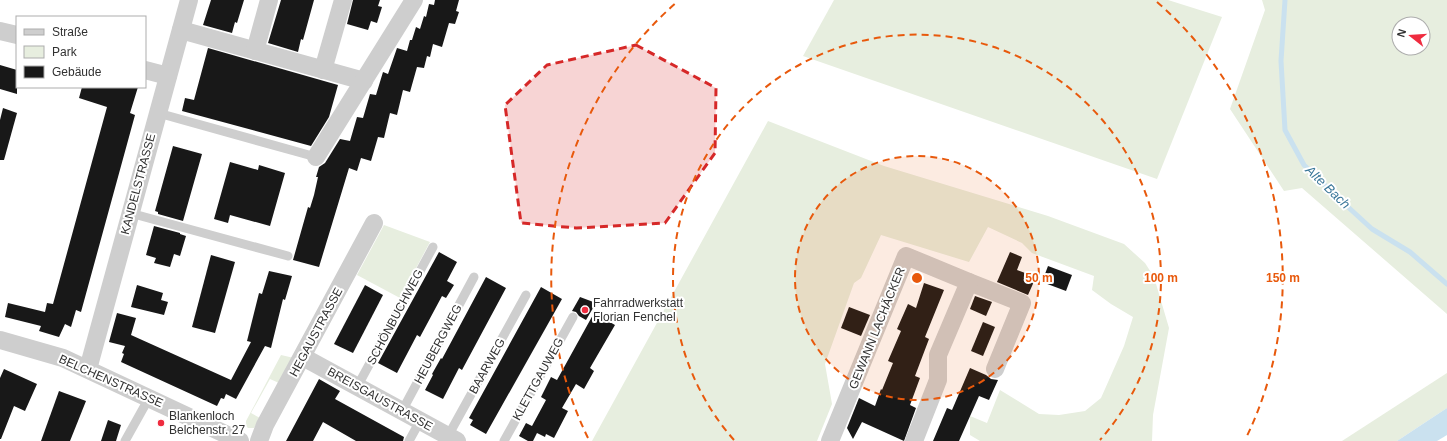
<svg xmlns="http://www.w3.org/2000/svg" width="1447" height="441" font-family="Helvetica,sans-serif">
<style>
.green{fill:#e7eedf;fill-rule:evenodd}
.water{fill:#cae1ef}
.lines{fill:none;stroke-linecap:round;stroke-linejoin:round}
.stream{stroke:#cae1ef;stroke-width:5}
.building{fill:#181818}
.service{stroke:#cecece;stroke-width:9}
.minor{stroke:#cecece;stroke-width:18}
.marked{fill:#d62828;fill-opacity:0.2;stroke:#d62828;stroke-width:3;stroke-dasharray:8 5;stroke-linejoin:round}
.ring{fill:none;stroke:#e8590c;stroke-width:2;stroke-dasharray:7 5}
.poi-dot{fill:#ef2c3f;stroke:#fff;stroke-width:1.5}
.labels{text-anchor:middle;dominant-baseline:central;stroke-width:4;stroke-linejoin:round;paint-order:stroke}
.street-label{font-size:12px;fill:#313131;stroke:#fff}
.poi-label{font-size:12px;fill:#313131;stroke:#fff;text-anchor:start}
.water-label{font-size:13px;font-style:italic;fill:#397699;stroke:#fff}
.centre{fill:#e8590c;stroke:#fff;stroke-width:2}
.ring-label{font-size:12px;text-anchor:middle;font-weight:bold;fill:#e8590c;stroke:#fff;stroke-width:4;stroke-linejoin:round;paint-order:stroke}
</style>
<rect width="100%" height="100%" fill="#fff"/>
<g class="green">
<path d="M834,0H1168L1222,17L1157,179L803,56Z"/>
<path d="M1262,0H1447V314L1302,188L1284,191L1230,109L1265,10ZM1399,24H1423V48H1399Z"/>
<path d="M768,121L884,166L1048,216L1124,244L1145,263L1154,277L1169,328L1153,415L1152,441H980L970,435V416L987,423L1000,390L1039,414L1059,415L1085,411L1101,398L1124,346L1133,317L1111,304L1092,290L1094,276L1032,253L1022,243L988,227L969,262L881,235L861,278L854,283L825,364L832,404L817,441H592Z"/>
<path d="M384,225L430,242L400,298L357,275Z"/>
<path d="M281,355L294,358L279,383L270,379L251,413L260,418L254,428H248L246,426V421Z"/>
<path d="M1447,373V408L1397,441H1342Z"/>
</g>
<path class="water" d="M1447,408V435L1437,441H1397Z"/>
<g class="lines">
<path class="stream" d="M1285,0L1281,61L1285,130L1304,165L1336,196L1372,229L1410,252L1447,284"/>
</g>
<g class="building">
<path d="M211,0H244L237,23L235,22L232,33L203,25Z"/>
<path d="M281,0H314L303,40L301,39L298,52L268,43Z"/>
<path d="M353,0H380L378,6L382,7L377,23L371,21L368,30L347,24Z"/>
<path d="M435,0H459L456,11L459,12L455,24L449,23L442,47L433,44L430,57L427,56L424,68L417,67L410,92L403,90L397,115L390,113L384,138L378,137L371,161L361,158L357,171L349,168L319,267L293,260L308,207L310,208L314,195L318,177H316L319,167L325,163L340,139L350,141L357,117L363,118L370,94L376,95L383,72L388,74L397,48L407,51L410,40H412L416,27L420,29L424,16L426,17L429,4L434,5Z"/>
<path d="M208,48L338,85L329,117L311,146L182,111L185,98L194,100Z"/>
<path d="M0,65L17,70V94L0,89Z"/>
<path d="M82,87H138L130,113L135,115L81,312L76,310L71,327L65,324L59,337L39,331L41,326L5,317L8,303L45,312L47,303L53,304L107,107L79,98Z"/>
<path d="M3,108L17,113L4,160H0V120Z"/>
<path d="M173,146L202,154L183,221L158,214V212L155,211Z"/>
<path d="M230,162L258,170L259,165L285,173L270,226L230,215L228,223L214,219Z"/>
<path d="M154,226L180,233V234L186,236L180,256L174,254L170,267L154,263L156,258L146,255Z"/>
<path d="M439,252L457,262L447,281L454,285L446,298L442,296L420,337L417,335L397,373L378,363Z"/>
<path d="M1010,252L1022,257L1017,270L1036,277L1028,295L997,282Z"/>
<path d="M211,255L235,262L215,333L192,327Z"/>
<path d="M1048,266L1072,275L1066,291L1042,282Z"/>
<path d="M269,271L292,276L285,300L283,299L271,348L265,346L236,399L226,394L224,399L221,398L217,406L121,362L124,354L122,353L125,346L109,342L117,313L136,318L131,335L231,380L251,342L247,341L259,293L262,294Z"/>
<path d="M486,277L506,288L462,370L459,368L443,399L425,390L433,375L432,374L441,358L442,359Z"/>
<path d="M924,283L944,290L925,337L929,339L915,376L920,378L910,405L916,408L904,441L862,422L853,439L847,428L859,398L875,406L881,389L882,390L893,363L888,361L901,331L897,329L908,304L916,308Z"/>
<path d="M137,285L163,293L161,300L168,302L164,315L131,307Z"/>
<path d="M365,285L383,295L353,353L334,344Z"/>
<path d="M541,287L562,299L486,434L470,425L473,420L469,418Z"/>
<path d="M975,296L992,302L986,316L970,309Z"/>
<path d="M580,297L596,303L586,320L579,316L576,312L572,311Z"/>
<path d="M849,307L870,315L861,336L841,328Z"/>
<path d="M594,313L615,325L590,368L594,371L584,389L576,384L562,408L568,411L554,438L546,434L545,437L537,433L533,441H528L519,436L526,423L532,426L546,400L541,397L551,377L557,380Z"/>
<path d="M983,322L995,327L983,356L971,351Z"/>
<path d="M970,368L986,375L991,379L998,380L989,400L979,396L959,441H933L947,408L952,410Z"/>
<path d="M4,369L37,384L25,411L14,406L1,439H0V378Z"/>
<path d="M319,379L340,391L335,399L404,437L403,441H356L323,422L313,441H286Z"/>
<path d="M59,391L86,401L70,441H41Z"/>
<path d="M108,420L121,425L116,441H101Z"/>
</g>
<g class="lines">
<g class="service">
<path d="M158,113L316,157"/>
<path d="M130,213L288,256"/>
<path d="M357,387L433,247"/>
<path d="M402,411L474,277"/>
<path d="M448,436L526,295"/>
<path d="M125,441L149,398"/>
<path d="M409,441L420,421"/>
<path d="M504,441L573,317"/>
</g>
<g class="minor">
<path d="M181,30L364,81"/>
<path d="M0,31L17,35"/>
<path d="M255,51L269,0"/>
<path d="M145,70L168,76"/>
<path d="M323,70L343,0"/>
<path d="M316,157L414,0"/>
<path d="M969,282L1022,303L995,369"/>
<path d="M0,340L63,358L240,441"/>
<path d="M303,357L457,441"/>
<path d="M88,369L189,0"/>
<path d="M259,441L265,425L374,223"/>
<path d="M830,441L906,256L969,282L938,355V380L914,441"/>
</g>
</g>
<path class="marked" d="M636,45L716,88L715,153L665,223L576,228L521,223L505,105L547,65Z"/>
<circle cx="917" cy="278" r="122" fill="#e8590c" fill-opacity=".12"/>
<g class="ring">
<circle cx="917" cy="278" r="122"/>
<path d="M734 440A244 244 0 1 1 1100 440"/>
<path d="M588 438A366 366 0 0 1 677 2M1157 2A366 366 0 0 1 1246 438"/>
</g>
<g class="poi-dot">
<circle cx="585" cy="310" r="4"/>
<circle cx="161" cy="423" r="4"/>
</g>
<g class="labels">
<g class="street-label">
<text transform="translate(138 184) rotate(-75)">KANDELSTRASSE</text>
<text transform="translate(395 317) rotate(-62)">SCHÖNBUCHWEG</text>
<text transform="translate(877 328) rotate(-68)">GEWANN LACHÄCKER</text>
<text transform="translate(316 332) rotate(-62)">HEGAUSTRASSE</text>
<text transform="translate(438 344) rotate(-62)">HEUBERGWEG</text>
<text transform="translate(487 366) rotate(-61)">BAARWEG</text>
<text transform="translate(538 379) rotate(-61)">KLETTGAUWEG</text>
<text transform="translate(111 381) rotate(24)">BELCHENSTRASSE</text>
<text transform="translate(380 399) rotate(29)">BREISGAUSTRASSE</text>
</g>
<g class="poi-label">
<text x="593" y="303">Fahrradwerkstatt<tspan x="593" dy="14">Florian Fenchel</tspan></text>
<text x="169" y="416">Blankenloch<tspan x="169" dy="14">Belchenstr. 27</tspan></text>
</g>
<g class="water-label">
<text transform="translate(1328 187) rotate(44)">Alte Bach</text>
</g>
</g>
<circle cx="917" cy="278" r="6" class="centre"/>
<g class="ring-label">
<text x="1039" y="282">50 m</text>
<text x="1161" y="282">100 m</text>
<text x="1283" y="282">150 m</text>
</g>
<rect x="16" y="16" width="130" height="72" fill="#ffffff" stroke="#adadad"/>
<rect x="24" y="29" width="20" height="6" fill="#cecece" stroke="#adadad"/>
<text x="52" y="36" font-size="12" fill="#313131">Straße</text>
<rect x="24" y="46" width="20" height="12" fill="#e7eedf" stroke="#adadad"/>
<text x="52" y="56" font-size="12" fill="#313131">Park</text>
<rect x="24" y="66" width="20" height="12" fill="#181818" stroke="#adadad"/>
<text x="52" y="76" font-size="12" fill="#313131">Gebäude</text>
<g transform="translate(1411 36) rotate(287)"><circle r="19" fill="#ffffff" stroke="#adadad"/>
<path d="M0-3L7 15L0 10L-7 15Z" fill="#ef2c3f"/>
<text y="-6" font-size="11" font-weight="bold" text-anchor="middle" fill="#313131">N</text>
</g>
</svg>
